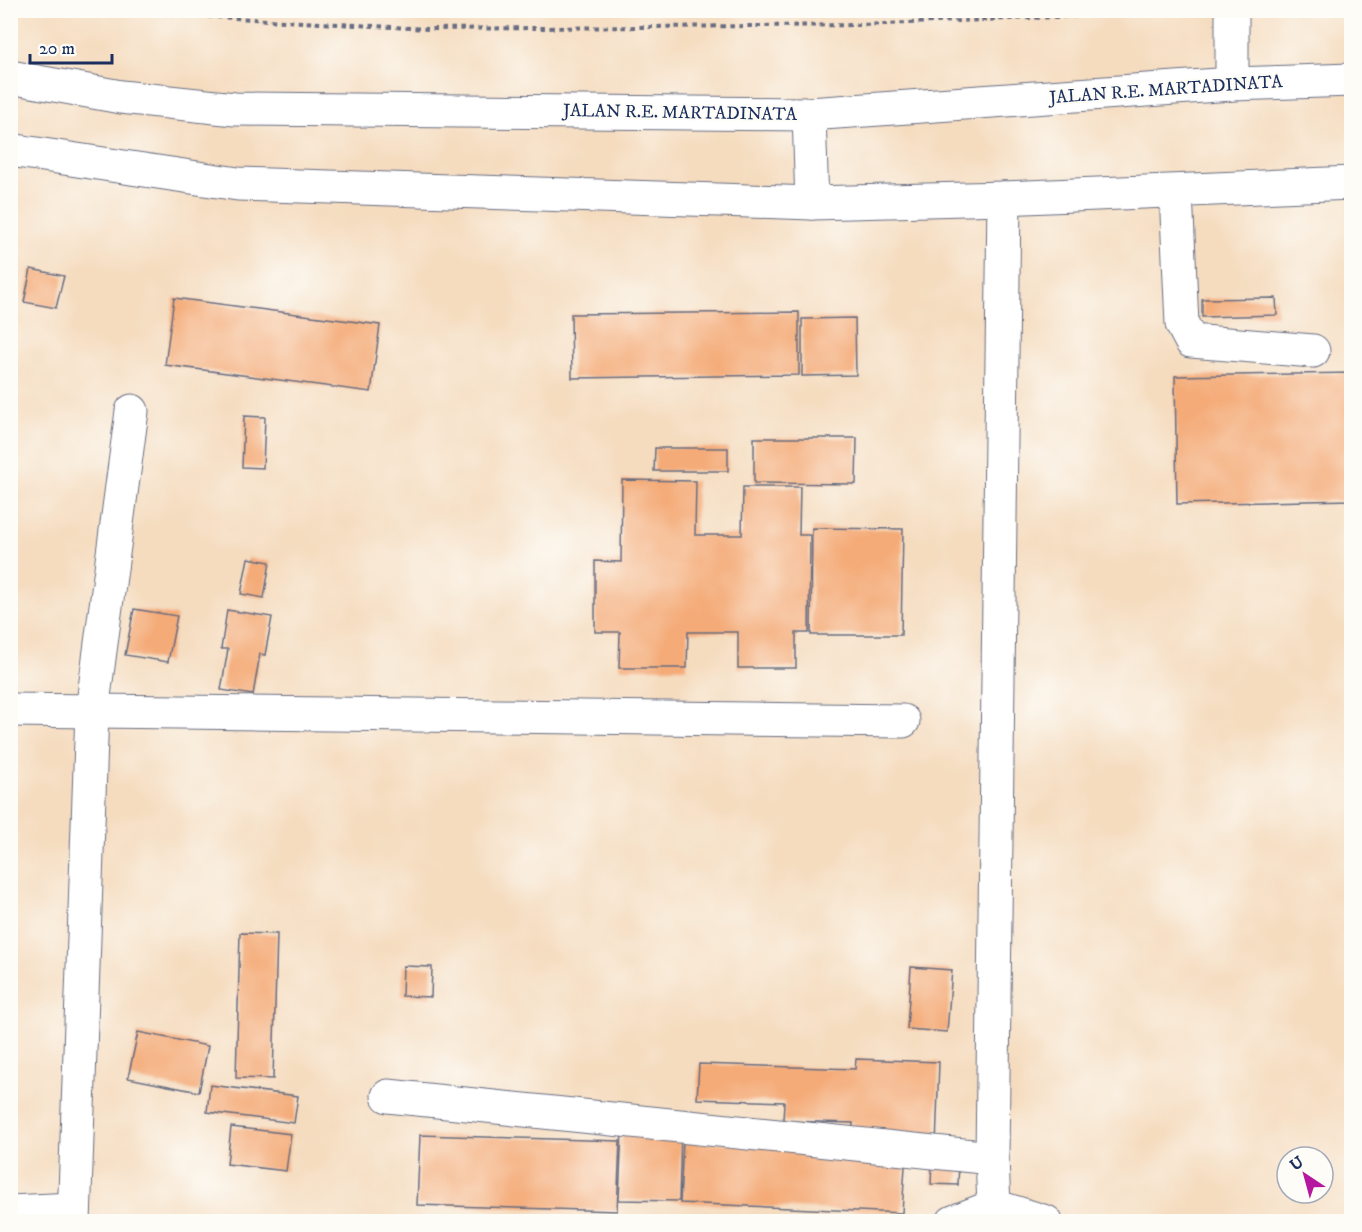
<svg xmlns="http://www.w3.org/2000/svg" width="1362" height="1232" font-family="'IM FELL DW Pica',serif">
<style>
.building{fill:#f4ab78}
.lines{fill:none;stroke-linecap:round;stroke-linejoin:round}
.minor-casing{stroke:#676c80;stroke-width:35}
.highway-casing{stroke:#676c80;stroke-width:35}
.path{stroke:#676c80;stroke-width:4;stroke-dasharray:4.5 4.5;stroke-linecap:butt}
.minor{stroke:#fff;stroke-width:33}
.highway{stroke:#fff;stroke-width:33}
.labels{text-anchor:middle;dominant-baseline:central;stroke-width:4.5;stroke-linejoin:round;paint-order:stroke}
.street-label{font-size:18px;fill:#1b2f5e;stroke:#fdfcf7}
</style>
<rect width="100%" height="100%" fill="#fdfcf7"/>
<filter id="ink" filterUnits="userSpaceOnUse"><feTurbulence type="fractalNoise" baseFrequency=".0167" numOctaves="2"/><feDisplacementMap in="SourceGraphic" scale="12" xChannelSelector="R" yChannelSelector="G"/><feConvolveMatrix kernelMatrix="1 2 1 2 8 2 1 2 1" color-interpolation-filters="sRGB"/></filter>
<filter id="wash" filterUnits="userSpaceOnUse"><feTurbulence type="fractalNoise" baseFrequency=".008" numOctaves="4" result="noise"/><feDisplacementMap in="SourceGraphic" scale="24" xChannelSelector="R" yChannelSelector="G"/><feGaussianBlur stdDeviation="1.35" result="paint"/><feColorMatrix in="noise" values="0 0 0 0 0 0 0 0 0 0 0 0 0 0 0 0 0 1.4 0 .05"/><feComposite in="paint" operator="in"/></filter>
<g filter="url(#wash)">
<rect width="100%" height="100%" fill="#f5dcbf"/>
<g id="blocks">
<g class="building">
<path d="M31,269L64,276L56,308L24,302Z"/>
<path d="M174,298L380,325L371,392L165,365Z"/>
<path d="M1276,298L1277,315L1202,317V299Z"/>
<path d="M799,312V375L572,378L571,314Z"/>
<path d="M855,318L856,375L802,376V319Z"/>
<path d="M1352,373V500L1177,504L1175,376Z"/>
<path d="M244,416L265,417L263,468L242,467Z"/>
<path d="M754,438H857L856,484L754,483Z"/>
<path d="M655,448H728V471H654Z"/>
<path d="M622,480L696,481L695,535H742L743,487H800L799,535H810L809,633H796V668H738V632H688L687,668H619L620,632H595V561L621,562Z"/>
<path d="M812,528L903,529L901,635H811Z"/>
<path d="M248,558L270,562L264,598L241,594Z"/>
<path d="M134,609L177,616L168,662L125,655Z"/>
<path d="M227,610L272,617L265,655L260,654L253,695L221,690L228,649H221Z"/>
<path d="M240,933L277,934L273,1079L236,1078Z"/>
<path d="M403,966L432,967L431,997L402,996Z"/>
<path d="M911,967L952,970L947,1032L907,1029Z"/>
<path d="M138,1032L208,1046L199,1092L128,1078Z"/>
<path d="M856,1059L939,1062L936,1146L852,1144L853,1123L783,1121L784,1102L697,1099L699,1064L855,1069Z"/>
<path d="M210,1085L298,1096L294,1123L207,1112Z"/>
<path d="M231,1127L291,1134L286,1171L227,1164Z"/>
<path d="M622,1129L681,1131L679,1201L619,1200Z"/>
<path d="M420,1135L620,1141L617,1211L417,1205Z"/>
<path d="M683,1141L906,1151L902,1213L680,1203Z"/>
<path d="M932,1161H959L958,1185L931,1184Z"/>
</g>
</g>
</g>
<g filter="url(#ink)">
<use href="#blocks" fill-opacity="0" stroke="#676c80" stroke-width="1.5"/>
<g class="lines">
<defs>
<g id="minor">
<path d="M1232,10V84"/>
<path d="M1176,192L1182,324L1191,341L1313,351"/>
<path d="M1004,198L992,1158L994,1206L1046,1222"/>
<path d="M10,710L903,721"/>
<path d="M388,1096L992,1158"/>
<path d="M10,1212L74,1209"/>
<path d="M74,1222L92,711L132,411"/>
<path d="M953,1222L994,1206"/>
</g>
<g id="highway">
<path d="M10,77L121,97L235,109L809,114L1232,84L1352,80"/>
<path d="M809,114L812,203"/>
<path d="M10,150L238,184L812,203L1004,198L1352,183"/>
</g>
</defs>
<use href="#minor" class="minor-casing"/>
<use href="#highway" class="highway-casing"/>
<path class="path" d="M91,10L428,29L860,25L1203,11"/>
<use href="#minor" class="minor"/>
<use href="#highway" class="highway"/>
</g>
</g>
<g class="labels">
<g class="street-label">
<text transform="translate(1166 90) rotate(-4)">JALAN R.E. MARTADINATA</text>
<text transform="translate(680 113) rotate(1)">JALAN R.E. MARTADINATA</text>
</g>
</g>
<rect width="1362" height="1232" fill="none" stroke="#fdfcf7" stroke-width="36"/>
<g transform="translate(1305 1175) rotate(324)"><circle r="28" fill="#fdfcf7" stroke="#a3aaba" stroke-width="1.5"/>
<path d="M0-4.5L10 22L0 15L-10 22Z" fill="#b5179e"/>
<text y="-9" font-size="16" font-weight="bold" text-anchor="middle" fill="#1b2f5e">U</text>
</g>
<path d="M30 54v9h82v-9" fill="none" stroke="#1b2f5e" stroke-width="3"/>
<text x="39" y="54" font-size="18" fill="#1b2f5e" stroke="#fdfcf7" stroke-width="4.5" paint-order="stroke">20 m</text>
</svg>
